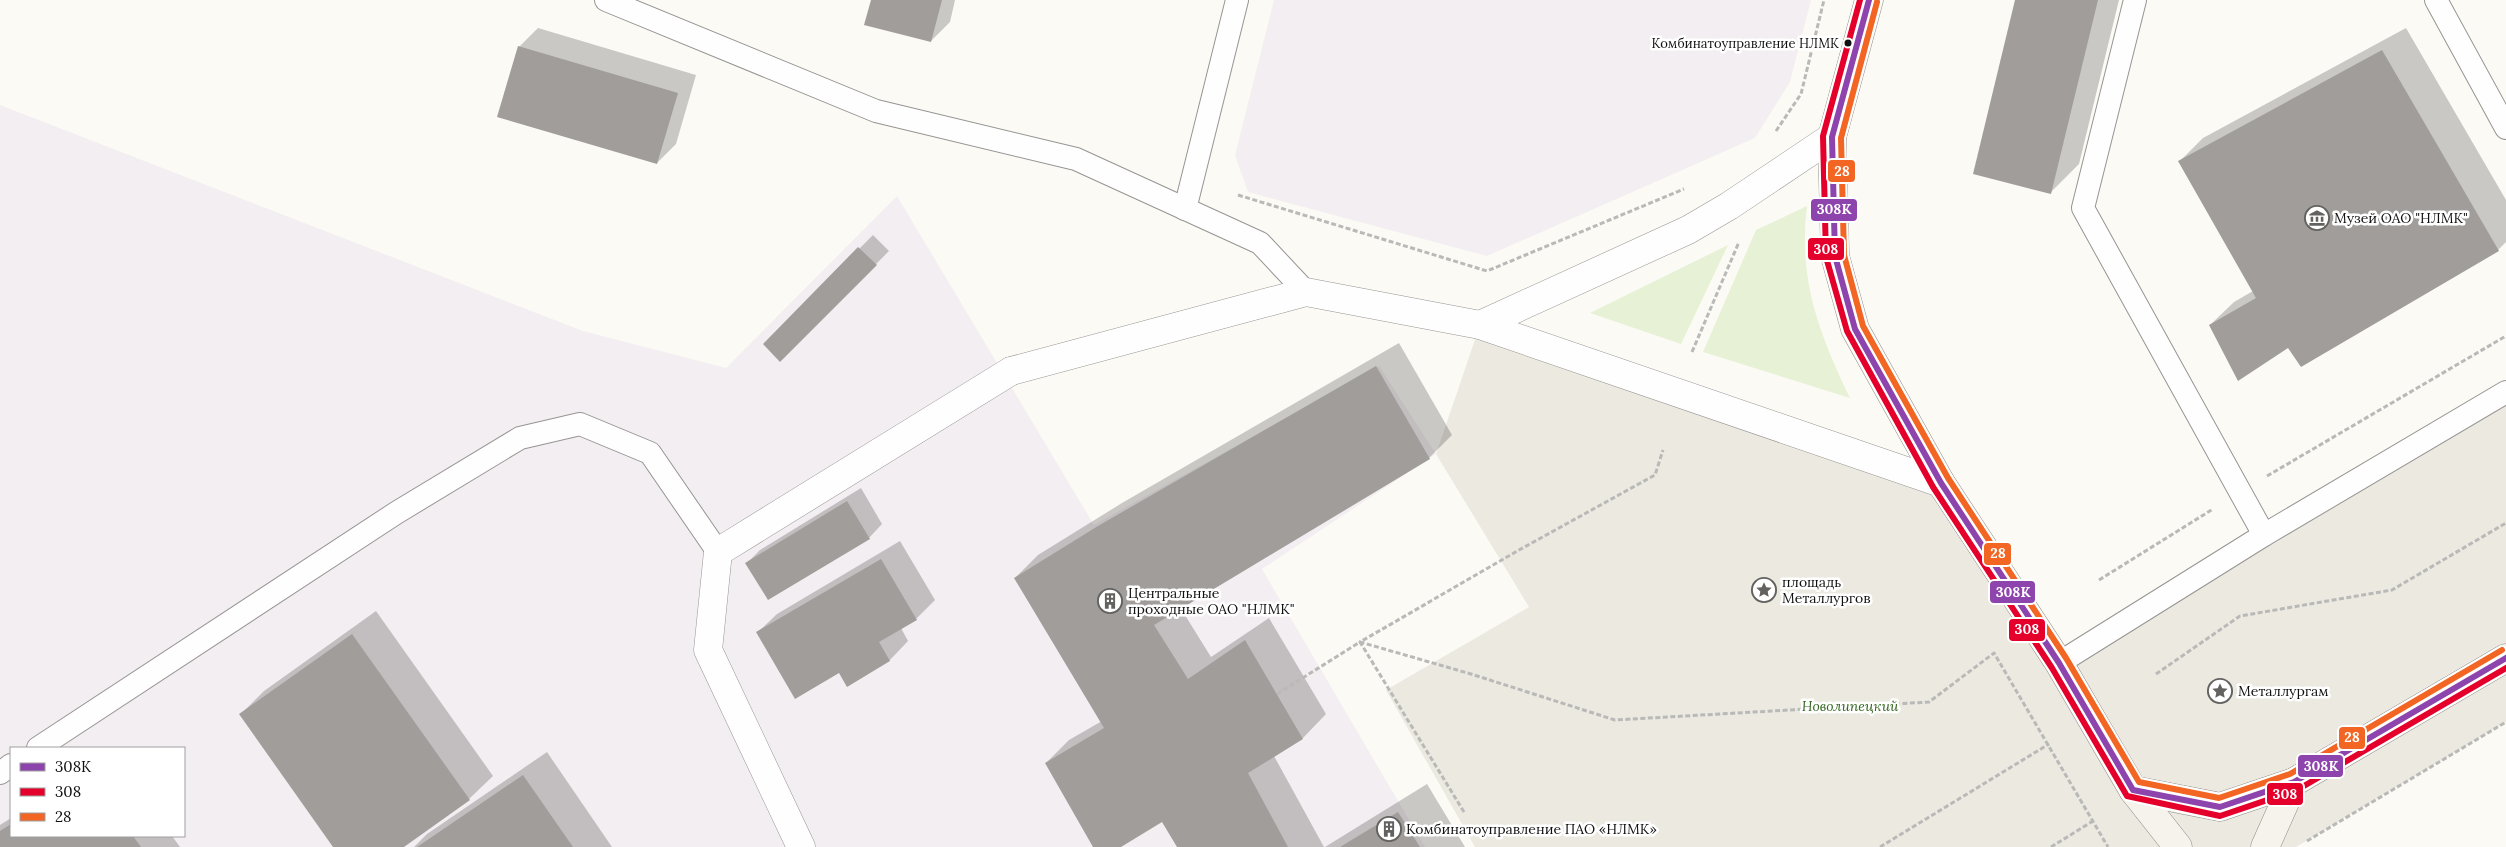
<svg xmlns="http://www.w3.org/2000/svg" width="2506" height="847" font-family="Lora,serif">
<style>
.industrial{fill:#f3eef1;fill-rule:evenodd}
.green{fill:#e7f1d6}
.plaza{fill:#ece9e0}
.shadow{fill:#0003}
.building{fill:#a09d9a}
.lines{fill:none;stroke-linecap:round;stroke-linejoin:round}
.service-casing{stroke:#969593;stroke-width:24}
.minor-casing{stroke:#969593;stroke-width:29}
.tertiary-casing{stroke:#969593;stroke-width:29}
.secondary-casing{stroke:#8d8c8a;stroke-width:29}
.path{stroke:#b9b9b8;stroke-width:3;stroke-dasharray:5 2.5;stroke-linecap:butt}
.service{stroke:#fffefe;stroke-width:22}
.minor{stroke:#fffefe;stroke-width:28}
.tertiary{stroke:#fffefe;stroke-width:28}
.secondary{stroke:#f5f3eb;stroke-width:28}
.bus-1-casing{stroke:#fff;stroke-width:10}
.bus-2-casing{stroke:#fff;stroke-width:10}
.bus-3-casing{stroke:#fff;stroke-width:10}
.bus-1{stroke:#8e44ad;stroke-width:6}
.bus-2{stroke:#e4002b;stroke-width:6}
.bus-3{stroke:#f26522;stroke-width:6}
.bus-dot{fill:#101010;stroke:#fff;stroke-width:2}
.labels{text-anchor:middle;dominant-baseline:central;stroke-width:5;stroke-linejoin:round;paint-order:stroke}
.bus-label{font-size:13px;fill:#101010;stroke:#fff;text-anchor:end}
.poi-label{font-size:14px;fill:#101010;stroke:#fff;text-anchor:start}
.park-label{font-size:14px;font-style:italic;fill:#346720;stroke:#fff}
.line-badge{stroke:#fff;stroke-width:2}
.badge-label{font-size:14px;text-anchor:middle;font-weight:bold;fill:#fff}
</style>
<rect width="100%" height="100%" fill="#fcfaf5"/>
<g class="industrial">
<path d="M1274,0H1811L1790,82L1755,138L1487,256L1248,192L1235,155Z"/>
<path d="M0,105L583,331L726,368L897,196L1094,525L1379,366L1436,454L1262,569L1425,847H0ZM11,748H184V836H11Z"/>
</g>
<g class="green">
<path d="M1807,206C1798,280 1819,333 1850,398L1703,352L1756,230Z"/>
<path d="M1728,245L1681,344L1590,313Z"/>
</g>
<path class="plaza" d="M1480,325L1941,483L2059,663L2506,392V722L2296,847H1475L1386,690L1529,607L1436,454Z"/>
<g class="shadow">
<path d="M872,0H955L950,22L931,41Z"/>
<path d="M2016,0H2119L2079,164L2051,192Z"/>
<path d="M538,28L696,75L676,144L657,163L519,47Z"/>
<path d="M2406,28L2506,200V242L2498,250L2301,365L2289,347L2210,325L2234,302L2253,291L2179,162L2203,138Z"/>
<path d="M873,235L889,251L780,361L764,344Z"/>
<path d="M1399,343L1452,435L1429,458L1180,607L1211,657L1269,618L1326,714L1303,738L1274,756L1324,847H1178L1162,820L1119,847H1094L1046,763L1069,740L1102,721L1015,578L1038,555L1122,503Z"/>
<path d="M861,488L882,524L869,538L747,563L760,550Z"/>
<path d="M900,541L935,600L916,619L901,628L908,641L890,660L847,685L839,671L758,632L777,614Z"/>
<path d="M376,611L493,776L469,799L401,847H334L241,714L264,691Z"/>
<path d="M547,752L612,847H414L427,834Z"/>
<path d="M1427,784L1465,847H1325Z"/>
<path d="M11,818V836H172L180,847H0V825Z"/>
</g>
<g class="building">
<path d="M871,0H942L931,42L864,25Z"/>
<path d="M2015,0H2098L2051,194L1973,174Z"/>
<path d="M518,46L678,93L657,164L497,117Z"/>
<path d="M2382,50L2499,251L2301,367L2288,348L2238,381L2209,325L2256,298L2178,161Z"/>
<path d="M858,247L877,265L780,362L763,344Z"/>
<path d="M1376,366L1430,459L1154,625L1188,679L1245,640L1303,739L1248,773L1288,847H1177L1162,822L1121,847H1093L1045,763L1104,728L1014,578L1098,526Z"/>
<path d="M847,501L870,539L768,600L745,563Z"/>
<path d="M881,559L917,620L879,642L890,661L847,687L839,673L795,699L756,632Z"/>
<path d="M352,634L470,800L404,847H333L239,714Z"/>
<path d="M523,775L573,847H417Z"/>
<path d="M1398,812L1420,847H1340Z"/>
<path d="M11,824V836H133L141,847H0V831Z"/>
</g>
<g class="lines">
<defs>
<g id="service">
<path d="M606,0L876,111L1076,159L1260,243L1306,292"/>
<path d="M2135,0L2083,208L2264,535"/>
<path d="M2436,0L2506,128"/>
<path d="M1185,209L1237,0"/>
<path d="M2059,663L2264,535L2506,392"/>
<path d="M38,748L396,513L520,438L580,424L650,453L718,552"/>
<path d="M0,773L11,765"/>
</g>
<path id="minor" d="M801,847L708,650L718,552L1011,371"/>
<g id="tertiary">
<path d="M1480,325L1688,230L1729,206L1832,137"/>
<path d="M1011,371L1306,292L1480,325L1941,483"/>
</g>
<g id="secondary">
<path d="M1869,0L1832,137L1835,256L1855,329L1941,483L2059,663L2133,790L2178,847"/>
<path d="M2133,790L2220,807L2294,782L2506,658"/>
<path d="M2265,847L2294,782"/>
</g>
</defs>
<use href="#service" class="service-casing"/>
<use href="#minor" class="minor-casing"/>
<use href="#tertiary" class="tertiary-casing"/>
<use href="#secondary" class="secondary-casing"/>
<g class="path">
<path d="M1776,131L1801,94L1824,0"/>
<path d="M1238,195L1487,271L1684,189"/>
<path d="M1692,352L1739,242"/>
<path d="M2267,476L2506,336"/>
<path d="M2099,580L2213,509"/>
<path d="M2156,674L2240,616L2392,590L2506,523"/>
<path d="M1277,694L1360,642L1471,674L1615,720L1929,702L1994,653L2108,847"/>
<path d="M1464,812L1360,642L1519,550L1655,475L1663,450"/>
<path d="M2307,841L2506,722"/>
<path d="M1880,847L2049,744"/>
<path d="M2051,847L2093,821"/>
</g>
<use href="#service" class="service"/>
<use href="#minor" class="minor"/>
<use href="#tertiary" class="tertiary"/>
<use href="#secondary" class="secondary"/>
<defs>
<path id="bus-1" d="M1869,0L1832,137L1835,256L1855,329L1941,483L2059,663L2133,790L2220,807L2294,782L2506,658"/>
<path id="bus-2" d="M1860,0L1823,136L1826,257L1847,331L1933,487L2052,668L2127,796L2220,816L2297,790L2506,668"/>
<path id="bus-3" d="M1877,2L1841,138L1844,255L1863,326L1948,478L2066,658L2139,782L2219,798L2290,774L2502,650"/>
</defs>
<use href="#bus-1" class="bus-1-casing"/>
<use href="#bus-2" class="bus-2-casing"/>
<use href="#bus-3" class="bus-3-casing"/>
<use href="#bus-1" class="bus-1"/>
<use href="#bus-2" class="bus-2"/>
<use href="#bus-3" class="bus-3"/>
</g>
<defs>
<symbol id="museum-ring" viewBox="-11 -11 22 22"><circle r="9.5" fill="#fff" stroke="#636260" stroke-width="1.5"/><path d="M0-6L6-3V-2H-6V-3ZM-5-1h2V3h-2ZM-1-1h2V3h-2ZM3-1h2V3H3ZM-6 4H6V6H-6Z" fill="#636260"/></symbol>
<symbol id="sight-ring" viewBox="-11 -11 22 22"><circle r="9.5" fill="#fff" stroke="#636260" stroke-width="1.5"/><path d="M0-6L1.8-2.2L6-1.7L2.9 1.2L3.7 5.4L0 3.3L-3.7 5.4L-2.9 1.2L-6-1.7L-1.8-2.2Z" fill="#636260"/></symbol>
<symbol id="building-ring" viewBox="-11 -11 22 22"><circle r="9.5" fill="#fff" stroke="#636260" stroke-width="1.5"/><path d="M-4-6H4V6H1V3H-1V6H-4ZM-2.5-4.3h1.7v1.8h-1.7ZM.8-4.3h1.7v1.8H.8ZM-2.5-1h1.7V.8h-1.7ZM.8-1h1.7V.8H.8Z" fill="#636260"/></symbol>
</defs>
<g fill-rule="evenodd">
<use href="#museum-ring" x="2303" y="204" width="28" height="28"/>
<use href="#sight-ring" x="1750" y="576" width="28" height="28"/>
<use href="#building-ring" x="1096" y="587" width="28" height="28"/>
<use href="#sight-ring" x="2206" y="677" width="28" height="28"/>
<use href="#building-ring" x="1375" y="815" width="28" height="28"/>
</g>
<circle class="bus-dot" cx="1848" cy="43" r="4.5"/>
<g class="labels">
<g class="bus-label">
<text x="1839" y="43">Комбинатоуправление НЛМК</text>
</g>
<g class="poi-label">
<text x="2334" y="218">Музей ОАО "НЛМК"</text>
<text x="1782" y="582">площадь<tspan x="1782" dy="16">Металлургов</tspan></text>
<text x="1128" y="593">Центральные<tspan x="1128" dy="16">проходные ОАО "НЛМК"</tspan></text>
<text x="2238" y="691">Металлургам</text>
<text x="1406" y="829">Комбинатоуправление ПАО «НЛМК»</text>
</g>
<g class="park-label">
<text x="1850" y="706">Новолипецкий</text>
</g>
</g>
<g class="line-badge">
<rect x="1827" y="159" width="29" height="24" rx="5" fill="#f26522"/>
<rect x="1810" y="198" width="48" height="24" rx="5" fill="#8e44ad"/>
<rect x="1807" y="237" width="38" height="24" rx="5" fill="#e4002b"/>
<rect x="1983" y="542" width="29" height="24" rx="5" fill="#f26522"/>
<rect x="1989" y="580" width="47" height="24" rx="5" fill="#8e44ad"/>
<rect x="2008" y="618" width="38" height="24" rx="5" fill="#e4002b"/>
<rect x="2338" y="726" width="28" height="24" rx="5" fill="#f26522"/>
<rect x="2297" y="754" width="47" height="24" rx="5" fill="#8e44ad"/>
<rect x="2266" y="782" width="38" height="24" rx="5" fill="#e4002b"/>
</g>
<g class="badge-label">
<text x="1842" y="176">28</text>
<text x="1834" y="214">308К</text>
<text x="1826" y="254">308</text>
<text x="1998" y="558">28</text>
<text x="2013" y="597">308К</text>
<text x="2027" y="634">308</text>
<text x="2352" y="742">28</text>
<text x="2321" y="771">308К</text>
<text x="2285" y="799">308</text>
</g>
<rect x="10" y="747" width="175" height="90" fill="#ffffff" stroke="#9f9f9f"/>
<rect x="20" y="763" width="25" height="8" fill="#8e44ad" stroke="#9f9f9f"/>
<text x="55" y="772" font-size="15" fill="#101010">308К</text>
<rect x="20" y="788" width="25" height="8" fill="#e4002b" stroke="#9f9f9f"/>
<text x="55" y="797" font-size="15" fill="#101010">308</text>
<rect x="20" y="813" width="25" height="8" fill="#f26522" stroke="#9f9f9f"/>
<text x="55" y="822" font-size="15" fill="#101010">28</text>
</svg>
